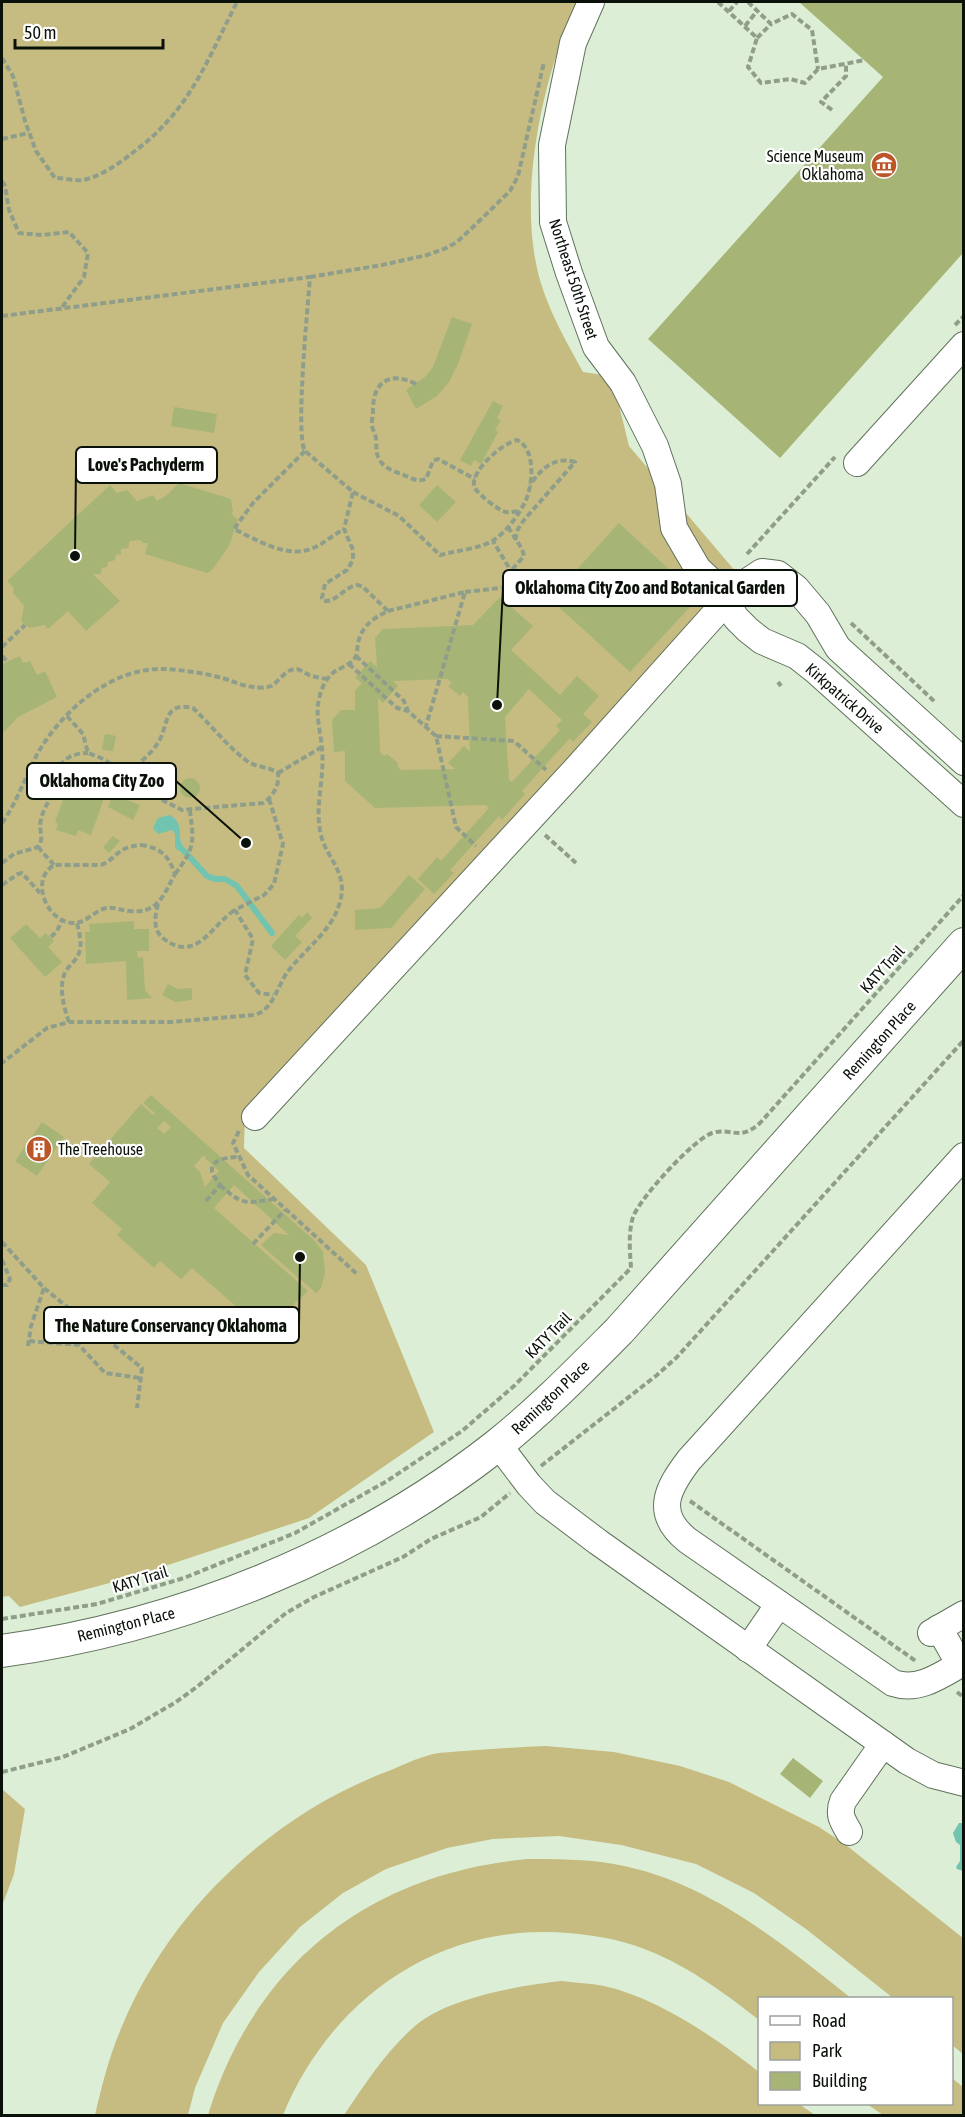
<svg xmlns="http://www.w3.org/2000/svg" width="965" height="2117" font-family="'Asap Condensed',sans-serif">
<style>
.green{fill:#c6bc82}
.water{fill:#71c4b0}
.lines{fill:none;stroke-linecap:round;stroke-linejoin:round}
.stream{stroke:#71c4b0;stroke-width:6}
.building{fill:#a6b575;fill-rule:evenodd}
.minor-casing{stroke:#61725c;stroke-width:28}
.major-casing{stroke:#61725c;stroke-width:34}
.path{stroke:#8f9e8b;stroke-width:4;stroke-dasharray:6 3;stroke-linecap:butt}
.minor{stroke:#fff;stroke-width:26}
.major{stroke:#fff;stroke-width:32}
.labels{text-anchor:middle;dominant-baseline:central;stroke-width:4.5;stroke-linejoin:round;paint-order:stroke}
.poi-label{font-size:16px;fill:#0a1109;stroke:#fff;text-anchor:end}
.street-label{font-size:16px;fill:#0a1109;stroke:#fff}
.leader{fill:none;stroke:#0a1109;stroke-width:2}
.callout-dot{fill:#0a1109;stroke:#fff;stroke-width:2}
.callout{fill:#fff;stroke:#0a1109;stroke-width:2}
.callout-label{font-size:18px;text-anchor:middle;font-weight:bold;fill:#0a1109}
</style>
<rect width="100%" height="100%" fill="#dcefd6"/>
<g class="green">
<path d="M2,2H577C543,75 519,188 537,268C545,305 565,339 583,372L603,375L615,389L629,446L736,572L245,1114L244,1148L366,1265L434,1432L309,1518L132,1577L20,1607L9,1596L2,1597Z"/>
<path d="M546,1746L614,1752L680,1766L729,1782L819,1827L846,1845L963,1938V2054L952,2045V1998H893L806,1929L754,1893L696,1864L621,1845L559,1836L493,1839L447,1848L386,1869L343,1893L300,1927L259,1972L223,2023L195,2088L188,2115H95C102,2085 110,2053 123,2024C170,1911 272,1815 386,1772C401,1766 417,1758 433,1754C443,1752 454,1752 464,1751C492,1749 519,1747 546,1746Z"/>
<path d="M2,1789L25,1809L14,1874L2,1906Z"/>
<path d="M527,1859C556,1859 585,1859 614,1864C706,1880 780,1942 851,1998H760L759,2020C722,1991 684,1963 639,1947C617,1939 592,1935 568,1933C440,1922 331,1998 283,2115H208C255,1963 369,1874 527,1859Z"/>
<path d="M562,1981C576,1983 590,1983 604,1986C658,1998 716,2038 759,2072L760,2104H799L815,2115H344C365,2084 387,2050 415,2026C447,1998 521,1985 562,1981Z"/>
<path d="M952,2078L963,2087V2115H883L867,2104H952Z"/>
</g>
<g class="water">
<path d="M170,815C187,825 174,839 186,849L184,854L175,848V834L172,830L158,834L153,828L158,818Z"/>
<path d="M959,1823H963V1871L957,1869L956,1867L960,1861V1845L956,1842L953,1833Z"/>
</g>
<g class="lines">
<path class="stream" d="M185,852L207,876L215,879H225L237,886L272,933"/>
</g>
<g class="building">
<path d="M799,2H963V253L780,458L648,339L883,77Z"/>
<path d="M452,317L472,324L458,364L449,382L437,396L416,409L406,390L425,377L433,367Z"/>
<path d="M493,401L503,406L497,418L501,420L495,430L498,432L481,464L474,460L471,466L460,460Z"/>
<path d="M174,407L217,414L214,433L171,426Z"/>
<path d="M179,483L231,499L233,512L231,514L238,520L229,546L212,570L207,573L145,554L148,543H143L140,540L130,541L128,548L121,549V554L116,555L115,560L108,562L107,567L102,568L101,574H93L120,601L86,631L68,611L48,629L45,625L30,628L21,621L24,606L13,593L14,588L7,581L110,485L117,493L127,490L137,501L153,495L157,501L167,495Z"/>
<path d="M437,485L456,502L437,522L419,505Z"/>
<path d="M619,523L699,597L630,672L550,599Z"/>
<path d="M500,597L533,626L511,650L560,695L577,676L599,696L583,714L592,722L573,742L570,738L522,791L525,794L502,820L499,816L450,870L454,873L434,894L418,879L437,857L441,861L489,808L486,805L375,808L345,781V751L334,752L332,720L341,710H355V691L362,683L355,678L370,661L377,667L375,638L383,629L473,625ZM447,679L452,683L448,686L460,696L463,692L468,697L470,752L464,746L448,763L455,769L401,770L397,766L399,764L387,754L384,756L380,752L378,698L383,703L398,686L393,681ZM529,689L562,720L556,726L560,730L512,782L509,780L505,717Z"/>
<path d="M20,656L23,663L30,661L37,675L45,671L57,697L18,717L2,734V664Z"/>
<path d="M105,734L116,736L113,751L102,750Z"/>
<path d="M73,772L101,781L99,787L107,790L91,835L78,830L76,836L56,830L58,824L55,822Z"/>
<circle cx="190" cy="788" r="10"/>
<path d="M113,794L140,805L133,820L108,807Z"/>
<path d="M113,836L120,841L109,853L103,847Z"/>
<path d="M409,875L425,889L391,928L355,930V910L380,908Z"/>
<path d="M307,912L312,918L295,936L302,942L285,960L271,946L299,915L302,918Z"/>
<path d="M134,921V929H149V951H137L138,958L143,957L145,990L152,998L127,1000L126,961L86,964L85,932H90L89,924Z"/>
<path d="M26,924L40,938L46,933L54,941L48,947L62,962L45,977L10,938Z"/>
<path d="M168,984L178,989L192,988V1000L175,1002L162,995Z"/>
<path d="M151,1095L316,1242L323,1252L325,1273L321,1288L316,1293L261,1245L274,1233L289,1235L234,1185L214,1208L308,1291L290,1308L281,1311L264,1315L245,1311L237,1307L192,1268L181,1279L160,1261L154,1268L117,1235L122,1229L92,1203L110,1182L89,1164L141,1104L153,1115L155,1113L143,1103ZM164,1121L171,1127L164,1134L157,1128ZM204,1155L205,1158L219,1171L205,1187L200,1172L194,1166Z"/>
<path d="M42,1122L64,1137L37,1176L15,1161Z"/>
<path d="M793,1758L823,1781L810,1798L780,1774Z"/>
</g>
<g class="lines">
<defs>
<g id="minor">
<path d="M591,2L573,43L552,145L553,222L569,273L596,347L623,383L655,446L668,484L674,528L698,569L717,587L736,618L748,630L762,641L797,656L816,671L964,804"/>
<path d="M857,463L964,345"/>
<path d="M255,1117L575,770L739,587L762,572L778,574L796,588L818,614L838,648L964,762"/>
<path d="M964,1156L689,1460C667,1489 654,1513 687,1540L893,1683C919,1692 941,1675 964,1662"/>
<path d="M498,1444L529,1485L545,1502L598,1542L907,1761L933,1775L964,1783"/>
<path d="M939,1628L960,1665"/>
<path d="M931,1633L964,1614"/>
<path d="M748,1649L779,1604"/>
<path d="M849,1832C842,1820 838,1814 843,1801L883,1744"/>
</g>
<path id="major" d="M2,1651C179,1626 354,1557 496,1446C540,1411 579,1371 619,1331L964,944"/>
</defs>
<use href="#minor" class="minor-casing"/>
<use href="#major" class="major-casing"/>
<g class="path">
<path d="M718,2L757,38L748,67L761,83L790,79L805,83L818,69L865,60"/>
<path d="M748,2L771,24L792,14L812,30L818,69"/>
<path d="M729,11L737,2"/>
<path d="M745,26L758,10"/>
<path d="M757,38L771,24"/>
<path d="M2,58L13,76L25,121L36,151L55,178C64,178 75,181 83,180C101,176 117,165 131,154C189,112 206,63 237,2"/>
<path d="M832,110L821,102L846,76V65"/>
<path d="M2,139L29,133"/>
<path d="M2,181L5,186L9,210L19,233L43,235L69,232L88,253L84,277L60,310"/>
<path d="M310,277L382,265L427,255L444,249L457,242L471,229L510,191L518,176L544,62"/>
<path d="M2,316L310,277C308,305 295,435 305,451L353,492L344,529L353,550V560L347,570L325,584L322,598L324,601C337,602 345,586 358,585L363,587L388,611C373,618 362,626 358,643C357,647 358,652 356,656C352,665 341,667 334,672C326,678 321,689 319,699C315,715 321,733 322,749C325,776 315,803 320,830C324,858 349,870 340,902C332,931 307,947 289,970C277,985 274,1010 254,1015L170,1022H69L47,1028L2,1063"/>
<path d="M955,325L964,316"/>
<path d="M416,384C388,370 372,383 373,413C373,417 371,422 372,426C373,431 376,435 376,439C377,448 375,455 381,462C386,469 396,472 404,475C412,479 418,482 426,479L433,461L438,459L475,479"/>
<path d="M305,451L253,503L234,529C257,540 285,558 311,549C322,545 333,535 344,529"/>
<path d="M353,492L399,516L440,555C455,551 482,548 494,540C506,532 517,517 524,504C533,488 537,449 517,440C503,443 471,470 474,486C475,492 499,511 506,512C510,513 515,511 520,511"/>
<path d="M508,527L522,549L524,556L509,573"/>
<path d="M515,540L518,529L524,520L575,462C554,456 541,469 530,485"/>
<path d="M747,554L835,457"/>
<path d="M465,592L508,587V566L493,541"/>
<path d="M388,611L465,592L426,726"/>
<path d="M851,623L935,702"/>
<path d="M2,647L25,625"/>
<path d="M2,656L7,661"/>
<path d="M356,656L404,701L408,711L436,736L456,827L476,846"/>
<path d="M349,664L397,708L408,711"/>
<path d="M778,682L781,686"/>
<path d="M67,716L83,734L88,753L101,758L128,774C138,764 150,755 158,743C169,725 163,701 193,708C211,725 227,746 247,761C257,768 268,766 278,773C280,784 273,797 263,803L182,810L160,799L128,774"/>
<path d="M436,736L514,741L546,770"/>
<path d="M278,773L322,747"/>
<path d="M269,799L283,844L274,884L264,895L235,910L253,939L245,975L259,993L273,995"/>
<path d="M2,823C18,801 26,774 39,751C64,709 113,667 164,669C183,670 204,673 222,678C233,681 242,686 253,687C258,688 266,688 271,686C279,682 286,668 297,669C301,670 305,673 309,675C315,677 321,678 327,679"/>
<path d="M545,835L576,863"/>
<path d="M141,845C161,848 168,855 175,874C163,896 158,914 129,911C121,910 114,907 106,908C94,911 85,924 73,923C47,922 29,880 54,865H101C118,858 116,847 141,845Z"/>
<path d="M38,847L54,865"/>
<path d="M2,863L14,854L38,847C45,837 38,830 41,820C43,808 50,800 55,790C57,785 56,781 57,776C59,759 73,753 88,753"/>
<path d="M175,874C195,848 194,842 190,811"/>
<path d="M2,885L18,874L22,873L40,893"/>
<path d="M158,904C155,916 152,930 164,939C197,964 212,924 235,910"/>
<path d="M51,937L57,931L62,920"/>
<path d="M69,1022C64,1008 59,990 64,975C66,969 71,965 75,960C84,949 80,936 77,923"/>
<path d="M239,1131L233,1143L248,1175L358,1275"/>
<path d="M220,1185C242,1205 245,1204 273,1199"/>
<path d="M206,1201L220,1185C218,1181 213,1176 212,1172C210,1158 231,1157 239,1157"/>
<path d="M2,1242L44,1288L31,1326L28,1346"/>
<path d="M253,1244L285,1210"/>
<path d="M2,1260L10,1279L7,1285H2"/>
<path d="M44,1288L142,1368L137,1408"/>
<path d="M29,1341L79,1345L105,1373L140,1378"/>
<path d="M541,1466L657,1375L677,1357L964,1040"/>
<path d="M690,1501L917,1662"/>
<path d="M2,1619L97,1604L184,1578L295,1533L387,1481L462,1431L514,1386L631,1268C630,1252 628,1233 633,1217C640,1198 693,1140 712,1133C732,1127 739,1142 760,1123L964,895"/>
<path d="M957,1692L962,1696L964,1695"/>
<path d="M2,1772L63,1757L130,1729L176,1702L198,1686L286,1613L314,1597L403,1557L431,1539L481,1517L510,1493"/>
</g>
<use href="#minor" class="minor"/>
<use href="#major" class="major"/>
</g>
<defs>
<symbol id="museum-disc" viewBox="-11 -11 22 22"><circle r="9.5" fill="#bc5628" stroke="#fff"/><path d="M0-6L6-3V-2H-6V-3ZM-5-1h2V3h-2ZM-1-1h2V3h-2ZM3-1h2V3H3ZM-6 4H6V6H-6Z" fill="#fff"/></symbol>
<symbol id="building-disc" viewBox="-11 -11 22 22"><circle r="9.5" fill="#bc5628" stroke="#fff"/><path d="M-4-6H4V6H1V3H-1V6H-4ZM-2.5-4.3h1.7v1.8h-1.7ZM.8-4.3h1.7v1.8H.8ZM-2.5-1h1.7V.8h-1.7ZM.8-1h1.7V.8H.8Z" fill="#fff"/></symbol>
</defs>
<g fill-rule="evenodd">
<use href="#museum-disc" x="869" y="150" width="30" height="30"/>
<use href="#building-disc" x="24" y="1134" width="30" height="30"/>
</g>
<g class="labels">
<g class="poi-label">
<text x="864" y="156">Science Museum<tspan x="864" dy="18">Oklahoma</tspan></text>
<text x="58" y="1149" text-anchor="start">The Treehouse</text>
</g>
<g class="street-label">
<text transform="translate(574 279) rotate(72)">Northeast 50th Street</text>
<text transform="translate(845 698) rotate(41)">Kirkpatrick Drive</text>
<text transform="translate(882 969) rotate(-48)">KATY Trail</text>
<text transform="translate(879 1040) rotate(-48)">Remington Place</text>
<text transform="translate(548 1335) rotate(-45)">KATY Trail</text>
<text transform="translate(550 1397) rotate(-43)">Remington Place</text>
<text transform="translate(140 1579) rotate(-17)">KATY Trail</text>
<text transform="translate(126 1624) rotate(-14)">Remington Place</text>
</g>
</g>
<path class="leader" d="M75 556L76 465M497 705L503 588M246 843L176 781M300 1257L299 1325"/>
<g class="callout-dot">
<circle cx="75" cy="556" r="6"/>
<circle cx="497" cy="705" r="6"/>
<circle cx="246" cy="843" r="6"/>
<circle cx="300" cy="1257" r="6"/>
</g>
<g class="callout">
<rect x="76" y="447" width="141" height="36" rx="6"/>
<rect x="503" y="570" width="294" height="36" rx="6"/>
<rect x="27" y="763" width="149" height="36" rx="6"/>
<rect x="44" y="1307" width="255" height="36" rx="6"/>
</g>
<g class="callout-label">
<text x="146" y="471">Love's Pachyderm</text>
<text x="650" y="594">Oklahoma City Zoo and Botanical Garden</text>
<text x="102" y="787">Oklahoma City Zoo</text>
<text x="171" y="1332">The Nature Conservancy Oklahoma</text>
</g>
<rect width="965" height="2117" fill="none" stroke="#0a1109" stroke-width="6"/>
<rect x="758" y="1997" width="195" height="108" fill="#ffffff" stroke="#9da09d" stroke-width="1.5"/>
<rect x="770" y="2016" width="30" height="9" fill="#ffffff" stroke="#9da09d" stroke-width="1.5"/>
<text x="812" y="2027" font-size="18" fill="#0a1109">Road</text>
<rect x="770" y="2042" width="30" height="18" fill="#c6bc82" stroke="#9da09d" stroke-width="1.5"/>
<text x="812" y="2057" font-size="18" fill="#0a1109">Park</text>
<rect x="770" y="2072" width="30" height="18" fill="#a6b575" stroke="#9da09d" stroke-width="1.5"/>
<text x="812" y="2087" font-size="18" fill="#0a1109">Building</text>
<path d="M15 39v9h148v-9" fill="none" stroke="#0a1109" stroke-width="3"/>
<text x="24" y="39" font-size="18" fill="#0a1109" stroke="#ffffff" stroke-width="4.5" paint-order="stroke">50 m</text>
</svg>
